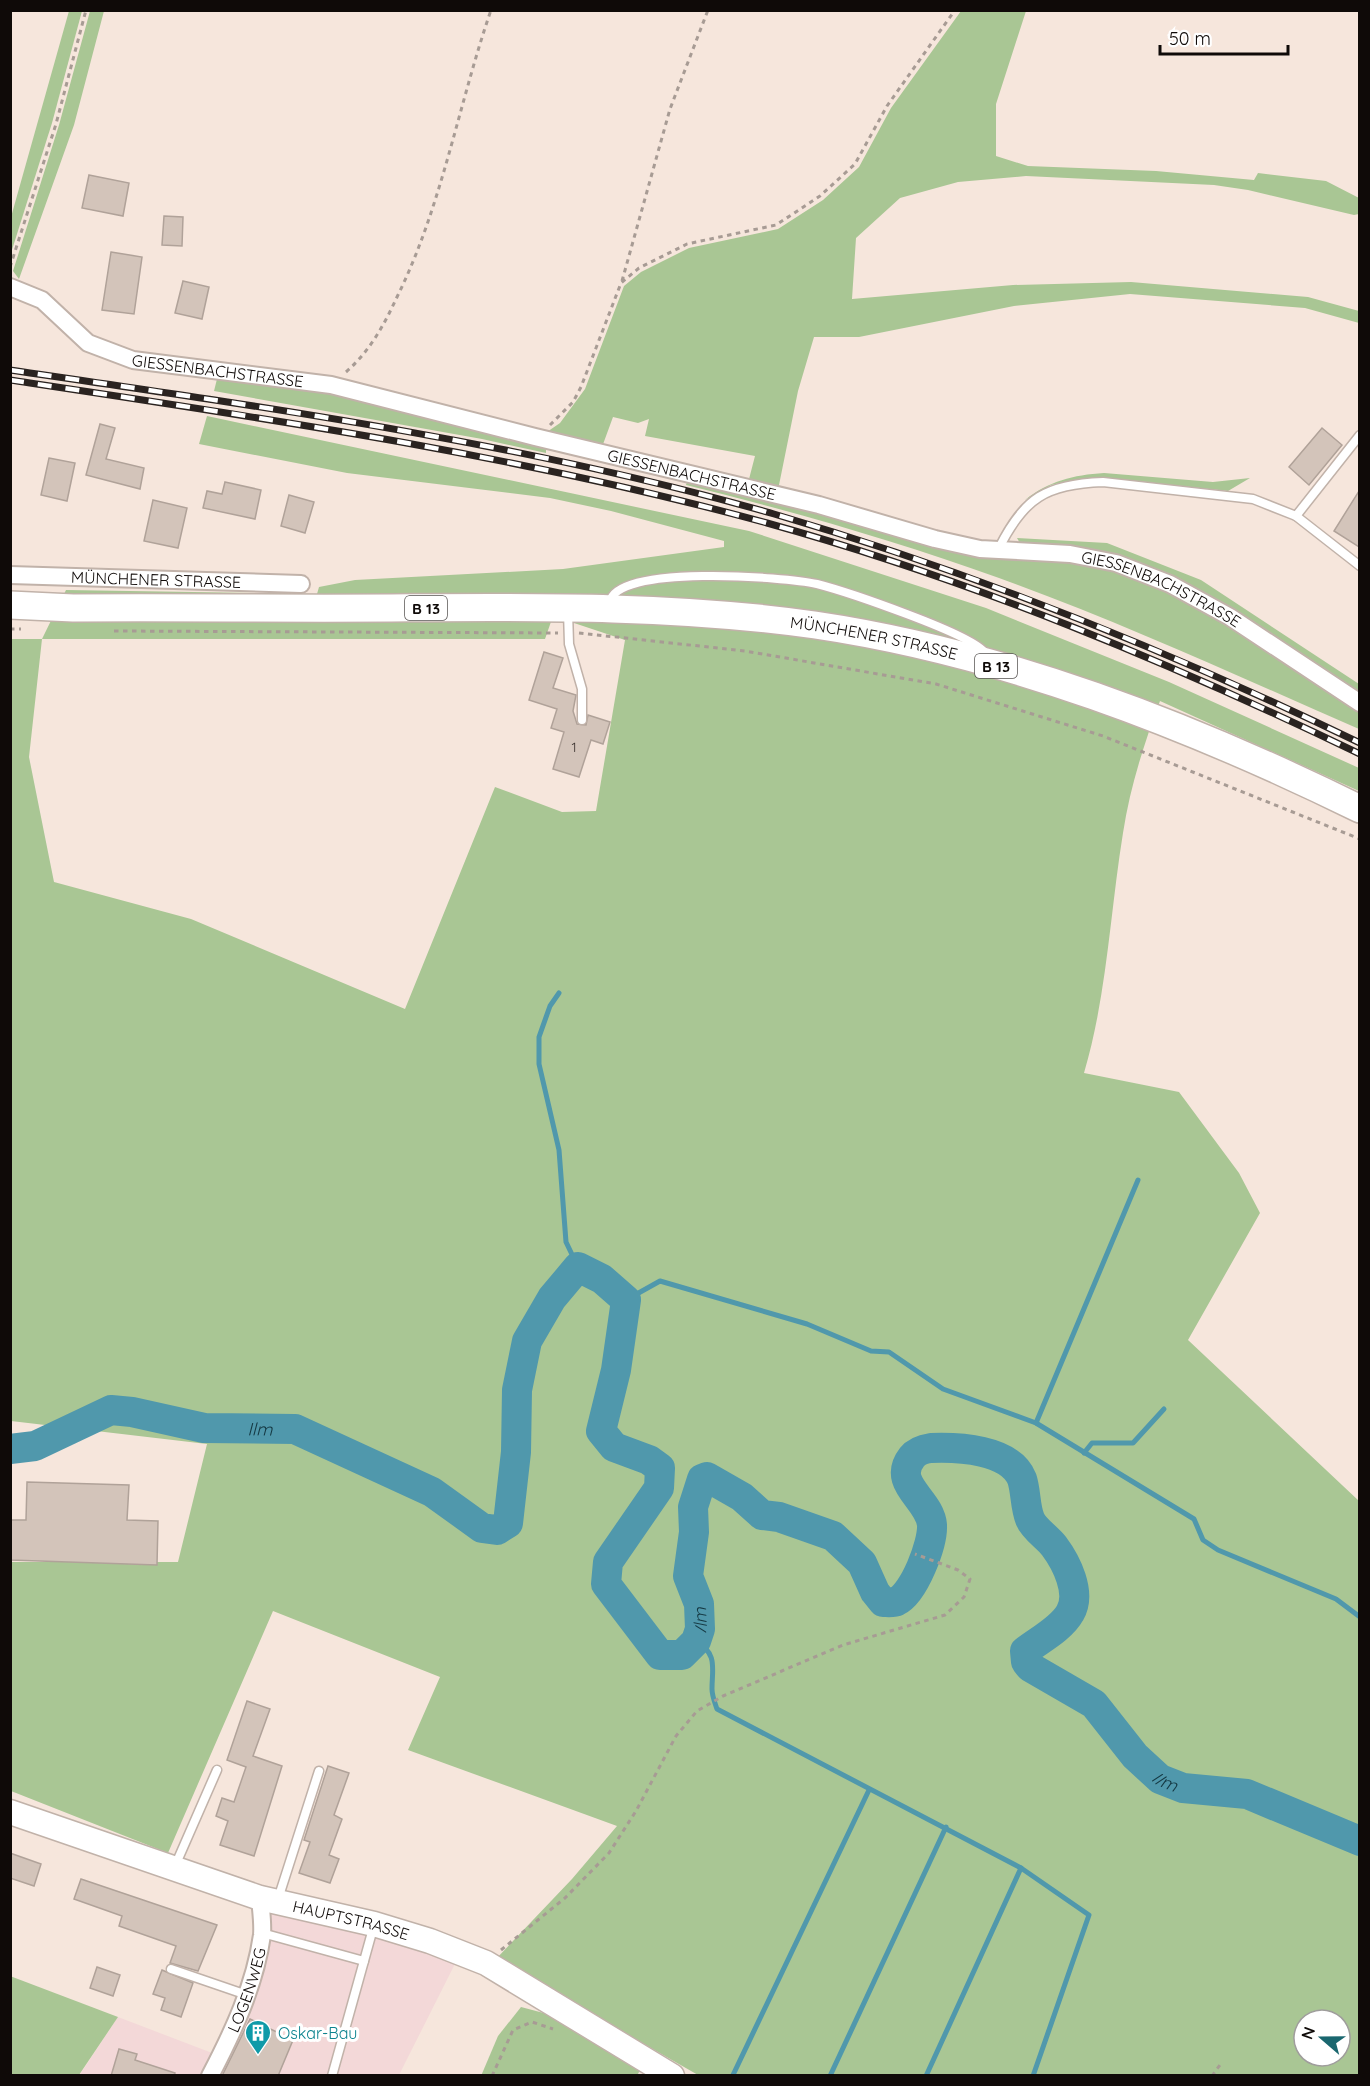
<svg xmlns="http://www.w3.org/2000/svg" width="1370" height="2086" font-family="Quicksand,sans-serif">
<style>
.commercial{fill:#f3d8d8}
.green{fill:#a9c694;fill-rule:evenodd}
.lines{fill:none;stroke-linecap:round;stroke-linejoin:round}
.stream{stroke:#5098ac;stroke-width:5}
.river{stroke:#5098ac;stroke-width:30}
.building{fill:#d3c4ba;stroke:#b0a299;stroke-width:1.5}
.lane-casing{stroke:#c1b2a9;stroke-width:11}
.street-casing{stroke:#c1b2a9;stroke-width:20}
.secondary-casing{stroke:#c1b2a9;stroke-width:27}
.primary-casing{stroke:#c1b2a9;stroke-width:30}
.path{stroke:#a79b94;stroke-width:3;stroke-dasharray:4.5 4.5;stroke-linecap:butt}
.lane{stroke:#fff;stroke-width:8}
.street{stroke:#fff;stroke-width:16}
.secondary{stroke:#fff;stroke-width:24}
.primary{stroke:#fff;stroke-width:27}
.rail-casing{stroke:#2a2320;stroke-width:7}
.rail{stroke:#fff;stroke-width:4.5;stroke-dasharray:14;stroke-linecap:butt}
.labels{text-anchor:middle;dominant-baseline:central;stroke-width:6;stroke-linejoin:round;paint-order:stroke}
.number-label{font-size:14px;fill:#403834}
.shield{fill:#fff;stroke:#575452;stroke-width:1.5}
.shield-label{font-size:15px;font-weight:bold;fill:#0f0a08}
.street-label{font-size:16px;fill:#0f0a08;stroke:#fff}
.culture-label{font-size:16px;fill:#0d838f;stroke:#fff;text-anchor:start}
.water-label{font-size:18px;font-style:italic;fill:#143741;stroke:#fff}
</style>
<rect width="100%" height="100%" fill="#f6e6dc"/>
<path class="commercial" d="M260,1898L464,1946L399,2075L79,2076L118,2017L220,2056L247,1995Z"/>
<g class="green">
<path d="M69,11H82L52,123L11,253V217Z"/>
<path d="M90,11H104L74,125L19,279L13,271L59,125Z"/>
<path d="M961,11H1026L996,104V156L1028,166L1156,171L1254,180L1258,173L1326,181L1359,198V214L1354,215L1248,190L1214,185L1026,176L958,182L900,198L856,238L852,299L1013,285L1131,282L1308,297L1359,311V323L1305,308L1130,294L1014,306L859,337H814L798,391L778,490L748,483L755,456L645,436L649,419L638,423L613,417L602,447L544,434L560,423L585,389L624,286L641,272L689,248L778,229L823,200L859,167L891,108Z"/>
<path d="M218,375L339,392L546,447V453L482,439L214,391Z"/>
<path d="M207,416L749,531L986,608L1169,682L1359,768V791L1160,701C1144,744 1130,787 1123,833C1110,913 1107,995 1084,1073L1179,1092L1239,1173L1260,1213L1188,1340L1359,1501V2075H698L496,1959L572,1879L617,1826L408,1750L440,1677L273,1611L168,1853L11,1791V1562H178L207,1444L11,1421V639H42L66,590L317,594L319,587L355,580L563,569L724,547V541L611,511L550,498L347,473L199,444ZM553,616L625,640L596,811L562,812L495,787L405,1009L191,919L54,882L29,757L42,639H545ZM1304,2020H1340V2056H1304Z"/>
<path d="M1104,473L1213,482L1250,478L1228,491L1103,478L1079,479L1051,485L1025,500C1049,481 1073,475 1104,473Z"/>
<path d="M688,479L1114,570L1167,591L1227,624L1359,710V729C1240,677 1121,622 999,578C896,541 792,511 686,485Z"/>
<path d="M1017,538L1107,543L1201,580L1359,684V697L1173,579L1021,545Z"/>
<path d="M10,1976L118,2017L79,2075H11Z"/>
<path d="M521,2007L551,2015L640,2070L637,2076H481L498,2036Z"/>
</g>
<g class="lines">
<g class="stream">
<path d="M559,993L550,1006L539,1037V1064L559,1150L566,1242L578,1267"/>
<path d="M626,1300L660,1281L807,1324L871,1351L889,1352L943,1389L1036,1423L1194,1519L1203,1540L1218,1550L1336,1599L1360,1617"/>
<path d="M1036,1423L1138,1180"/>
<path d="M1084,1453L1092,1443H1133L1164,1409"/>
<path d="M696,1641C718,1654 712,1668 712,1689C712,1696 715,1703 717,1709L1021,1868L1089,1915L1033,2076"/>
<path d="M733,2075L869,1790"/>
<path d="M830,2076L946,1827"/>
<path d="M926,2076L1021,1868"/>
</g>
<path class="river" id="s1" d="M10,1449L35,1446L111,1410L132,1412L204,1428L295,1429L432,1492L482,1528L497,1530L508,1523L516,1452L517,1390L527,1341L552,1298L578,1267L602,1279L626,1300L616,1370L601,1431L614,1447L649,1460L660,1468L659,1488L608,1562L606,1584L660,1655H682L696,1641L700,1629L699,1604L688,1576L694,1532L693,1507L702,1479L707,1477L742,1497L762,1515L779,1517L833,1536L862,1563L875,1592L883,1602C887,1602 893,1603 897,1601C914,1593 933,1544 932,1525C930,1499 891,1484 912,1457C916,1452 924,1449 931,1448C958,1447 1010,1449 1022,1479C1026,1491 1025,1507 1030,1519C1034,1529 1047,1537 1054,1546C1066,1562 1082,1593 1070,1613C1061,1629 1039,1640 1025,1651L1026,1662L1030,1667L1094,1704L1135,1756L1160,1779L1183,1788L1247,1794L1360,1841"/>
</g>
<g class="building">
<path d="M89,175L129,183L123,216L82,208Z"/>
<path d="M164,216L183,217L182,246L162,245Z"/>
<path d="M111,252L142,257L134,314L102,310Z"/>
<path d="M183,281L209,287L202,319L175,313Z"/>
<path d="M100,424L115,428L106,459L144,468L140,489L86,475Z"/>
<path d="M1322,428L1342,445L1309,485L1289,467Z"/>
<path d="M49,458L75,463L67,501L41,495Z"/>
<path d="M225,482L261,490L255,519L203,508L207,491L222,494Z"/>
<path d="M1359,491V547L1334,531Z"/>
<path d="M289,495L314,502L305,533L281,526Z"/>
<path d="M153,500L187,508L178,548L144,541Z"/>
<path d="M544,652L563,658L553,688L576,695L573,711L577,724L586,725L588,715L610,722L603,744L591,740L579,777L553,769L564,732L551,728L557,709L529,700Z"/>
<path d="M27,1482L129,1485L127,1520L158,1521L157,1565L10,1560V1520H26Z"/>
<path d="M247,1701L270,1709L253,1756L282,1766L254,1856L220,1845L228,1821L216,1816L222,1798L234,1802L246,1767L227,1760Z"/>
<path d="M328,1766L349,1773L334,1815L342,1819L329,1855L339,1859L330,1883L299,1873L310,1842L304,1840Z"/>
<path d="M10,1853L41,1864L34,1886L10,1878Z"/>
<path d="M81,1879L217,1925L198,1971L170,1963L176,1946L119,1926L122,1916L74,1899Z"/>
<path d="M97,1967L120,1975L113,1996L90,1988Z"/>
<path d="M162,1970L193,1983L181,2017L161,2010L165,1998L153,1994Z"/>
<path d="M250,2019L293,2040L278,2076H222Z"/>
<path d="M119,2049L137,2054L135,2060L175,2073L174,2076H111Z"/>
</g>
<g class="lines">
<defs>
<g id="lane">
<path d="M1296,516L1360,435"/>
<path d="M999,548C1024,498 1046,484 1103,482L1253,499L1296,516L1360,566"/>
<path d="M610,604C610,563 788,577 817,584C844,591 973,634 985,653"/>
<path d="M568,611L569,644L582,689V720"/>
<path d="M175,1866L217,1770"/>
<path d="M278,1899L319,1771"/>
<path d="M262,1933L364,1961"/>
<path d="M171,1969L247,1995"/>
<path d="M332,2076L374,1925"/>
</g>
<g id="street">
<path id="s2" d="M10,287L42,300L88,343L133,360L331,385L535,437L819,505L935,539L980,549L1070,554L1116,563L1170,584L1230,617L1360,703"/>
<path id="s3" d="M10,575L301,584"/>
<path id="s4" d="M210,2076C233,2032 255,1985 262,1935C263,1923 261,1910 260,1898"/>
</g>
<g id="secondary">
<path id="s5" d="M10,1812L260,1898L374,1924L430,1941L486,1963L672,2076"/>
</g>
<g id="primary">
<path id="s6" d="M10,605L73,608C179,607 285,609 391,608C533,607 675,605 815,625C1004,653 1189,725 1360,809"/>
</g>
</defs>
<use href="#lane" class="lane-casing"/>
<use href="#street" class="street-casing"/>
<use href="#secondary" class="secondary-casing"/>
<use href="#primary" class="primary-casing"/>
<g class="path">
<path d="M10,267L56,124L86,10"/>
<path d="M622,281L670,109L708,10"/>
<path d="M346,372C370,351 384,325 397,297C442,206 458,106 491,10"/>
<path d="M550,425L573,402L581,387L621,283L639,268L687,244L776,225L820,196L855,164L887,106L955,10"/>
<path d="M10,629H21"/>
<path d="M114,631L558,633"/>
<path d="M579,633L745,651L936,684L1103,736L1360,839"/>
<path d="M501,1950L565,1898L609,1853L636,1811L676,1736L697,1711L723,1696L843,1645L945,1615L964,1597L970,1579L958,1570L915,1554"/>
<path d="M492,2076L513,2030L532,2022L553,2029"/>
<path d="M1212,2076L1222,2062"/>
</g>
<use href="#lane" class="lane"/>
<use href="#street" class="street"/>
<use href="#secondary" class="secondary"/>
<use href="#primary" class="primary"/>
<defs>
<g id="rail">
<path d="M10,370C266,407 525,443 774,514C976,573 1170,651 1360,743"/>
<path d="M10,380C265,418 519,455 767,523C972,580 1169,662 1360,754"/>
</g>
</defs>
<use href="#rail" class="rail-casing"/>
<use href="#rail" class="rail"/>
</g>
<defs>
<symbol id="building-pin" viewBox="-11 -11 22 30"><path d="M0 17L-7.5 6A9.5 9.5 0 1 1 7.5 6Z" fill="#0f9aa8" stroke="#fff"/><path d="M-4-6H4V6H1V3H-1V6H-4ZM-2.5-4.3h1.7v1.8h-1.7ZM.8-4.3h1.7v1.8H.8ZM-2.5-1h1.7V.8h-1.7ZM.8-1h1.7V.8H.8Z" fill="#fff"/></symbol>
</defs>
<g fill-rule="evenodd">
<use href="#building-pin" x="243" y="2018" width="30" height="40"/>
</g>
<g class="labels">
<g class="number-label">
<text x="574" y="747">1</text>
</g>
<g class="shield">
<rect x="405" y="596" width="42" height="24" rx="4.5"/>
<rect x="975" y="654" width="42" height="24" rx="4.5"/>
</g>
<g class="shield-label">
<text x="426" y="608">B 13</text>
<text x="996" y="666">B 13</text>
</g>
<g class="street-label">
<text stroke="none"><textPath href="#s2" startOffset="231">GIESSENBACHSTRASSE</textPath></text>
<text stroke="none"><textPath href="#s2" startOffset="717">GIESSENBACHSTRASSE</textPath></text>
<text stroke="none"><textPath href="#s3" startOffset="146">MÜNCHENER STRASSE</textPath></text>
<text stroke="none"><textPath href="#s2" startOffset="1203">GIESSENBACHSTRASSE</textPath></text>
<text stroke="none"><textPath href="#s6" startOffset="866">MÜNCHENER STRASSE</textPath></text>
<text stroke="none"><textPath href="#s5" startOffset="358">HAUPTSTRASSE</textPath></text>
<text stroke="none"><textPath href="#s4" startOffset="94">LOGENWEG</textPath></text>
</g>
<g class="culture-label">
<text x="278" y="2033">Oskar-Bau</text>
</g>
<g class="water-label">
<text stroke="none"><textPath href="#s1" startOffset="260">Ilm</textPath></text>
<text stroke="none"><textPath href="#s1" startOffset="1358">Ilm</textPath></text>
<text stroke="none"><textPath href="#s1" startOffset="2440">Ilm</textPath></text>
</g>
</g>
<rect width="1370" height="2086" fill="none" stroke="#0f0a08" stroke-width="24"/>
<g transform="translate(1322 2038) rotate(290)"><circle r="28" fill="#ffffff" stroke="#9f9d9c" stroke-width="1.5"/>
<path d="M0-4.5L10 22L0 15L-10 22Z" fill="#1a676f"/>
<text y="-9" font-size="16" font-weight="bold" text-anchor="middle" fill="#0f0a08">N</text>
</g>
<path d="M1160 45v9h128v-9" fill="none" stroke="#0f0a08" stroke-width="3"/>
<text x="1169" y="45" font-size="18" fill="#0f0a08" stroke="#ffffff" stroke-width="4.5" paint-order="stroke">50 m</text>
</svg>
